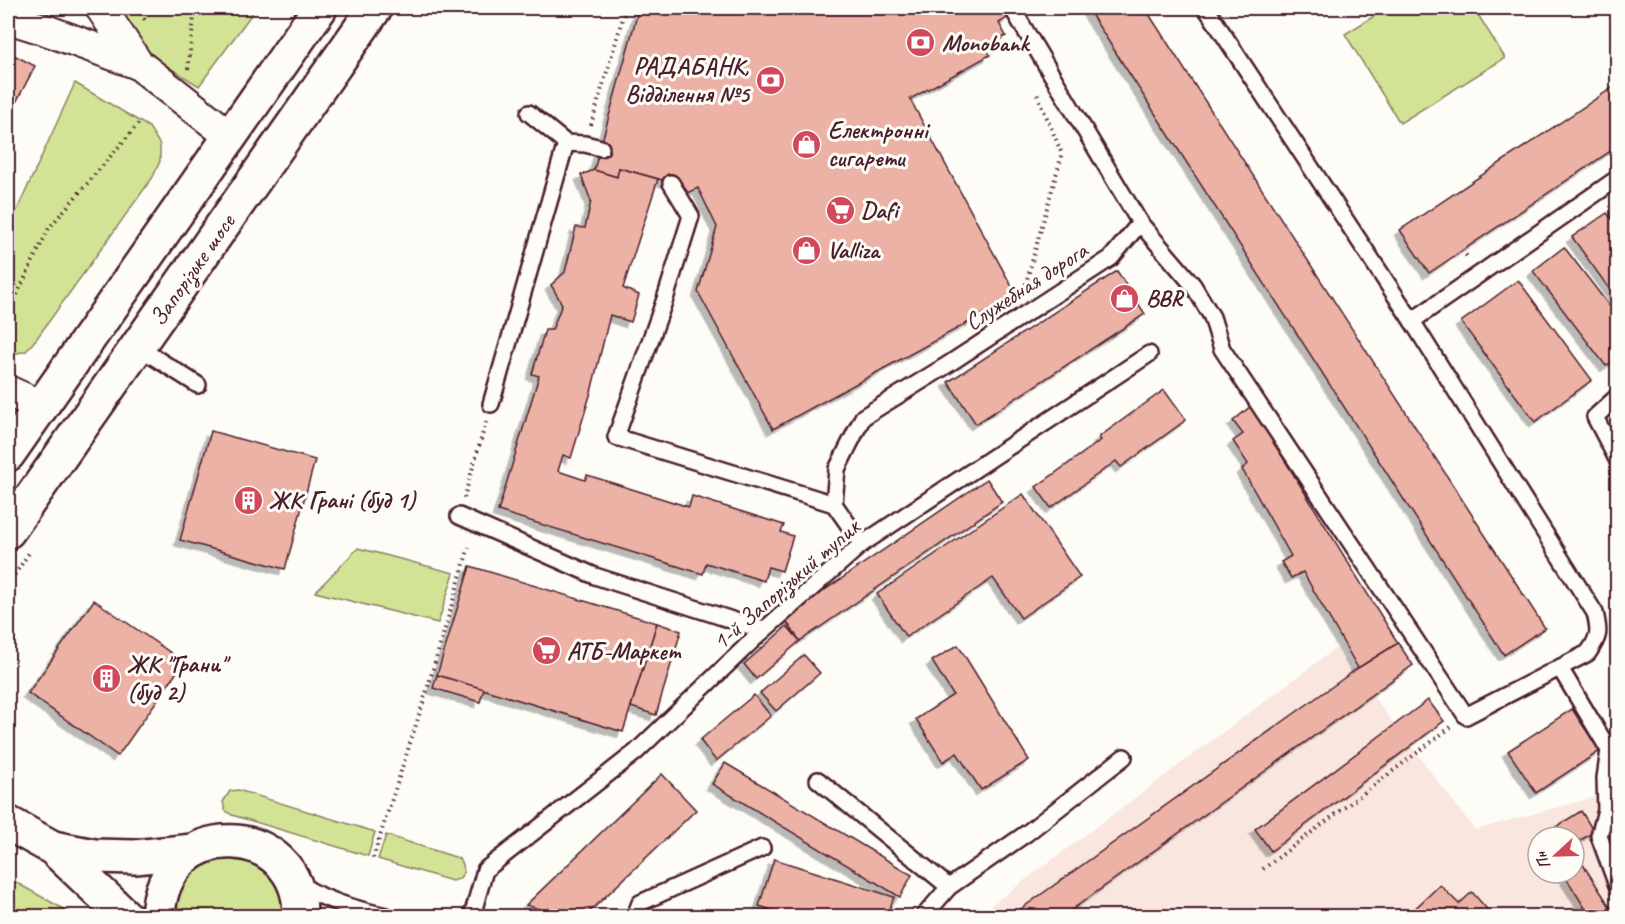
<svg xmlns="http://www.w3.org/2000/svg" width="1625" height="924" font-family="Caveat,sans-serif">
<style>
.built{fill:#f8e6df;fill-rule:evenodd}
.green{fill:#d2e396;stroke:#8e8160;stroke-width:1.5}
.building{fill:#ecb2a6;stroke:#4a1f2b;stroke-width:1.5;filter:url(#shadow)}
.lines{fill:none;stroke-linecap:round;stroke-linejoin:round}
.lane-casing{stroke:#4a1f2b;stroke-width:20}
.street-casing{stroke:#4a1f2b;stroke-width:34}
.secondary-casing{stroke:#4a1f2b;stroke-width:38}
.primary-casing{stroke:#4a1f2b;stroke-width:38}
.path{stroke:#4a1f2b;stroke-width:4;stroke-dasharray:1.5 4.5;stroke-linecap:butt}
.lane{stroke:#fdfcf7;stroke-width:15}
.street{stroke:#fdfcf7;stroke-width:30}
.secondary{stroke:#fdfcf7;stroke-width:33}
.primary{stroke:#fdfcf7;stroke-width:33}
.labels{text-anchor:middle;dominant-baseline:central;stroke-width:6;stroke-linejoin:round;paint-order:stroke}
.poi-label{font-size:24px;font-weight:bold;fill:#4a1f2b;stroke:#fdfcf7;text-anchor:start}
.street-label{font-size:24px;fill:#4a1f2b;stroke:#fdfcf7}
</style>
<defs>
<filter id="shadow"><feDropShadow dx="-5.5" dy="5.5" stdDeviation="0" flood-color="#0004"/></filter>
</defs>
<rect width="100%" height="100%" fill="#fdfcf7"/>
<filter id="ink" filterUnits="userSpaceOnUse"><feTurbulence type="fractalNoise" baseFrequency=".0167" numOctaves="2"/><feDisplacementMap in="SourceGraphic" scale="12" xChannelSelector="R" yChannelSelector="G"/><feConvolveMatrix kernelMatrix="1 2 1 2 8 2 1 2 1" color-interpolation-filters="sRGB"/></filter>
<g filter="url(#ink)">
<path class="built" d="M1336,648L1475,830L1617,791V916H977ZM1538,837H1574V873H1538Z"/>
<g class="green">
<path d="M114,8H256L199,86L154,58Z"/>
<path d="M1387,8H1474L1505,58L1400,123L1345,34Z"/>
<path d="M75,83L149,127L160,145V161L153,177L37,338L26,351L8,355V230Z"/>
<path d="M358,548L454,573L438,623L315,592Z"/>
<path d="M238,790L375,832L368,856L232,815L225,810L223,802L230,791Z"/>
<path d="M386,835L458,858L463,864L464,872L459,879L452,881L378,859Z"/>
<path d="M214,854L252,857L281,883L287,916H170L182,875Z"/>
<path d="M8,878L76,916H8Z"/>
</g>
<g class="building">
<path d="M639,8H1004L1009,17L999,23L1006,36L986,47L990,55L910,99L1017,296L773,429L698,292L717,227L698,188L687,193L684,186L619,168L617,177L594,170Z"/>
<path d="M1087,8H1145L1545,628L1504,655Z"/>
<path d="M8,52L35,66L12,110L8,107Z"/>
<path d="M1618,84V146L1429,273L1400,230Z"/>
<path d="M619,168L658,179L623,288L639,295L631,322L610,315L591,392L571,458L563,455L558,471L585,480L587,475L689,507L692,496L784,525L781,532L793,536L782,571L768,567L764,581L706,563L703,574L498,511L539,376L532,374L545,330H552L562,304L551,285L565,272L576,227L585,228L591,201L581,175L594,170L617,177Z"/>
<path d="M1607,213L1618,227V301L1572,237Z"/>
<path d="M1564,247L1618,317V358L1606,366L1533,271Z"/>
<path d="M1117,271L1145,314L976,424L948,382Z"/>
<path d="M1518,280L1592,380L1535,422L1461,322Z"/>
<path d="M1164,390L1186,420L1121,467L1116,461L1051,508L1036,487L1101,440L1099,437Z"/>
<path d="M1251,406L1398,643L1358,668L1303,572L1291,578L1281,562L1291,556L1242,469L1248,464L1233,441L1243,434L1233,421Z"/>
<path d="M211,431L315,460L285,569L180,540Z"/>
<path d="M987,479L1002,502L800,641L784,618Z"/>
<path d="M1023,494L1080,577L1021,618L993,578L906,637L877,594Z"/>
<path d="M470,566L657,623L623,732L437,675Z"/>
<path d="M94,600L184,662L118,756L28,693Z"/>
<path d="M657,623L681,631L656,715L631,707Z"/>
<path d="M787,626L800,641L756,679L744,664Z"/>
<path d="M1398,643L1413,665L1063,916H1011L1358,668Z"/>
<path d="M958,645L1029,760L981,790L957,753L943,762L916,719L953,695L932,661Z"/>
<path d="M804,655L820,673L776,711L760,693Z"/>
<path d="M437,675L484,689L480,702L433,688Z"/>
<path d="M754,695L771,716L716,761L700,740Z"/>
<path d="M1428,700L1444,721L1271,851L1255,829Z"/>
<path d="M1572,709L1600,751L1536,793L1508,751Z"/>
<path d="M725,763L912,875L900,897L712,784Z"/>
<path d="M662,774L696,810L585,916H562L526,905Z"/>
<path d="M1581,811L1594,832L1574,844V837H1544L1543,835Z"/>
<path d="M774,859L894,897L887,916H791L759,906Z"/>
<path d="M1580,860L1616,916H1590L1563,873H1574V864Z"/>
<path d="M1440,885L1459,904L1472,892L1493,916H1407Z"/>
<path d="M766,909L791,916H764Z"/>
</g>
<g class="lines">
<defs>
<g id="lane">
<path d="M1012,8L1140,223L1193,285L1212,317L1222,349L1466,716L1588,653C1599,637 1600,633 1595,613L1412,321L1206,8"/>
<path d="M529,113L566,143L585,144L601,148"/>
<path d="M671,183L691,216L665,299L616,437L834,504L862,544"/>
<path d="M1412,321L1618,178"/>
<path d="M138,347L198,385"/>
<path d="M1618,396L1595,417L1618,461"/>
<path d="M491,404L566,143"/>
<path d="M834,504L837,469L863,417L944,367L1111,258L1140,223"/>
<path d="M459,516L595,576L763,630"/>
<path d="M1560,668L1609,750L1605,778L1606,810L1599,836L1618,888"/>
<path d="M818,780L949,887"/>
<path d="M296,882C322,900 355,909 386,916"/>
<path d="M472,916L485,870L636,752L756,637L862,544L1149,354"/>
<path d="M635,916L640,903L762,848"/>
<path d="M924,916L949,887L1027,833L1124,757"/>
</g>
<g id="street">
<path d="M101,8L138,64"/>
<path d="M8,18L43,29L138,64L230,136"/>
<path d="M8,391L41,406"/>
</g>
<g id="secondary">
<path d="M8,823L53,848L125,916"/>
<path d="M53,848L94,856L135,857L193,851"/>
<path d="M158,916C163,813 302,821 300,916"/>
</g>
<g id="primary">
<path d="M8,454L320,8"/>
<path d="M8,531L375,8"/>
</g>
</defs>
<use href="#lane" class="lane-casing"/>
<use href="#street" class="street-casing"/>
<use href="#secondary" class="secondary-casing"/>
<use href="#primary" class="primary-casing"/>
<g class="path">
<path d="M138,8L145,20"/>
<path d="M636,8H639"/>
<path d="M188,69L195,8"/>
<path d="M591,125L626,8"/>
<path d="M1462,250L1469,259"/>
<path d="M1024,290L1062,154L1037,94"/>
<path d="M9,311L49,228L140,122"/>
<path d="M464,498L486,422"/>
<path d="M8,585L29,553"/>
<path d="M373,858L424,700L470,543"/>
<path d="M1263,869L1451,727"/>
</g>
<use href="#lane" class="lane"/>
<use href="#street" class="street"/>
<use href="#secondary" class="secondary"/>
<use href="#primary" class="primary"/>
</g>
</g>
<defs>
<symbol id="bank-disc" viewBox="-11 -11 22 22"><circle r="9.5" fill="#d1495b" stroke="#fdfcf7"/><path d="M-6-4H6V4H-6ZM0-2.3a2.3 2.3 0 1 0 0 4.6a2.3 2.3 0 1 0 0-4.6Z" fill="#fff"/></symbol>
<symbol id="shop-disc" viewBox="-11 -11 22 22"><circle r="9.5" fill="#d1495b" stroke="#fdfcf7"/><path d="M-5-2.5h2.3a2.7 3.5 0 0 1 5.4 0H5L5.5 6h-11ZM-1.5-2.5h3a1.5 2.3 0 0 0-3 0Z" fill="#fff"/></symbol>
<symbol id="supermarket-disc" viewBox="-11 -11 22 22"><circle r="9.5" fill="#d1495b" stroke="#fdfcf7"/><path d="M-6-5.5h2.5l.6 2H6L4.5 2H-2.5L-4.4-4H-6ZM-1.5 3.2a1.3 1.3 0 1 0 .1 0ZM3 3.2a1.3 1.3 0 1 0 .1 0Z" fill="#fff"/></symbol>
<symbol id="building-disc" viewBox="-11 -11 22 22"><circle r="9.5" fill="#d1495b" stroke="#fdfcf7"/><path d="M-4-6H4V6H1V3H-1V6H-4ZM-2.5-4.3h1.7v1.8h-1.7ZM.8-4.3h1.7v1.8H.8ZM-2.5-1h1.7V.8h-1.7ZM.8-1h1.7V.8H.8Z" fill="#fff"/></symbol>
</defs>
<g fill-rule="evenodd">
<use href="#bank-disc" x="904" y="26" width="33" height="33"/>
<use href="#bank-disc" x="754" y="64" width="33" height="33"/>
<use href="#shop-disc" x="790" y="128" width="33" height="33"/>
<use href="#supermarket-disc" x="824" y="194" width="33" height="33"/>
<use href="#shop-disc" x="790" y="234" width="33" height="33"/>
<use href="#shop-disc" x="1108" y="282" width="33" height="33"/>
<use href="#building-disc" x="232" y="484" width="33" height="33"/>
<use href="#supermarket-disc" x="530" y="634" width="33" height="33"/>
<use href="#building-disc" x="90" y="662" width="33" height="33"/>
</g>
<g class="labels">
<g class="poi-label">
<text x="942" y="43">Monobank</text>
<text x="749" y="66" text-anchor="end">РАДАБАНК,<tspan x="749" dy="28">Відділення №5</tspan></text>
<text x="828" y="130">Електронні<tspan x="828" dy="28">сигарети</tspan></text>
<text x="861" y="210">Dafi</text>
<text x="827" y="250">Valliza</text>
<text x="1146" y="298">BBR</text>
<text x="269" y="500">ЖК Грані (буд 1)</text>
<text x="567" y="651">АТБ-Маркет</text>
<text x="127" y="664">ЖК "Грани"<tspan x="127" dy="28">(буд 2)</tspan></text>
</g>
<g class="street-label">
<text transform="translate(192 270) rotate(-55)">Запорізьке шосе</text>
<text transform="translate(1026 286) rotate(-33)">Служебная дорога</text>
<text transform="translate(786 584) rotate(-41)">1-й Запорізький тупик</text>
</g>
</g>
<rect width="1625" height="924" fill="none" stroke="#fdfcf7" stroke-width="30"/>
<rect x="15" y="15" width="1595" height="894" fill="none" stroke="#4a1f2b" stroke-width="2" filter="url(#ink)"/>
<g transform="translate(1556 855) rotate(248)"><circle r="28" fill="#fdfcf7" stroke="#b5a4a5" stroke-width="1.5"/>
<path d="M0-4.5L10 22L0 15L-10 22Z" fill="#d1495b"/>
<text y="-9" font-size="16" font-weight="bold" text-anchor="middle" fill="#4a1f2b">Пн</text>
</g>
</svg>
